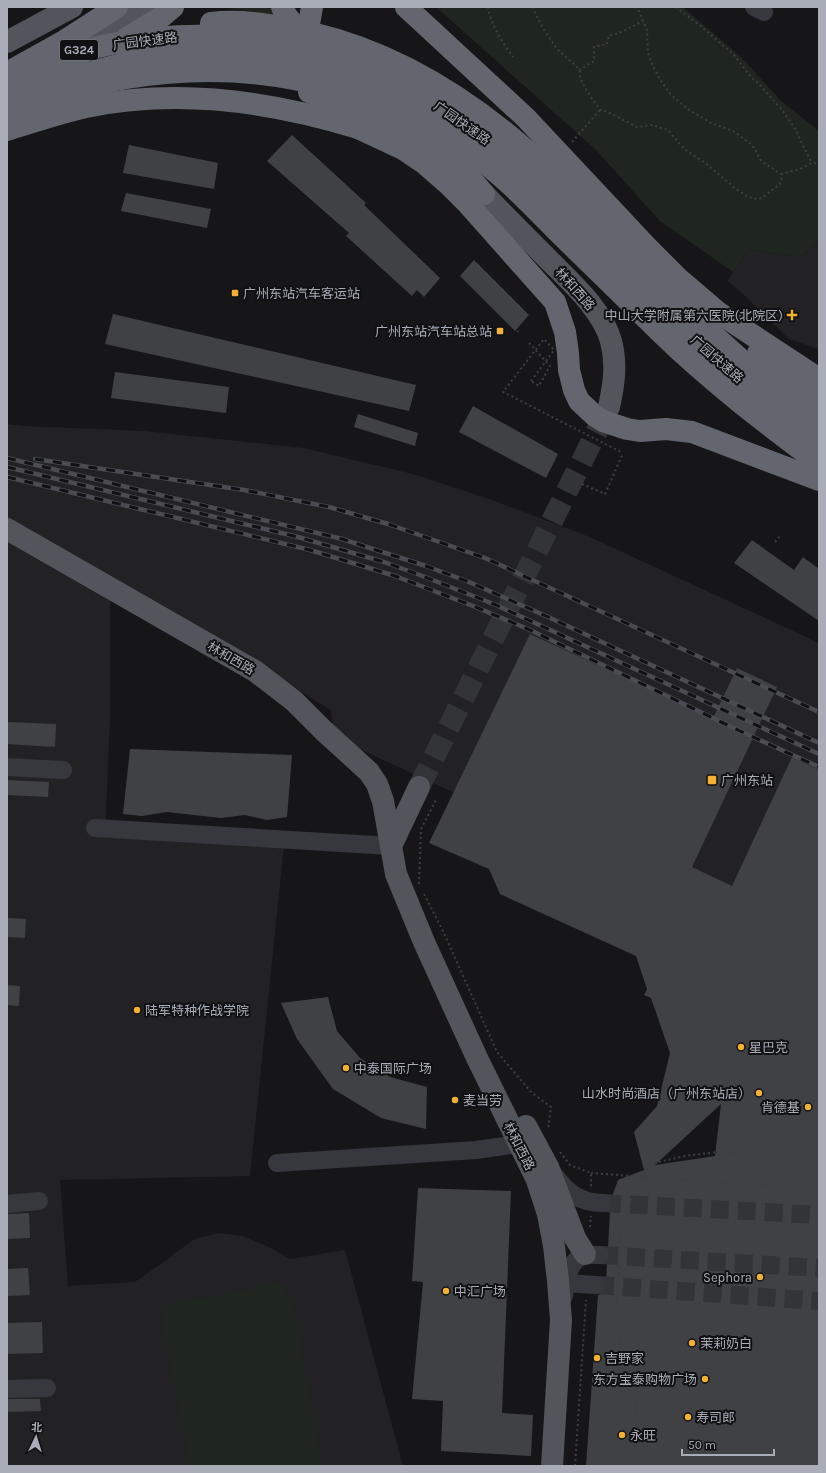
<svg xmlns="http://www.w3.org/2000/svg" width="826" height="1473" font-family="Karla,'Noto Sans SC',sans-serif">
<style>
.built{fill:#222225}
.green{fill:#1e261f}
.building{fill:#404145;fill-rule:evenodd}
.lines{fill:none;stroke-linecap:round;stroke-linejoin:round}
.minor-tunnel{stroke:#333438;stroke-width:18;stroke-dasharray:18 9;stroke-linecap:butt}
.major-tunnel{stroke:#333438;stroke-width:22;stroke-dasharray:22 11;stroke-linecap:butt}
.path{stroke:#3d3f44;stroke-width:2;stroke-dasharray:2 3;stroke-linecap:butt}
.minor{stroke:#37383d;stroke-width:18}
.major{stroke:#53555c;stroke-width:22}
.highway{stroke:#63666e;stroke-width:22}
.rail-casing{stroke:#4a4c52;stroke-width:4.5}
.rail{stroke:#111113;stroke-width:3;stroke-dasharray:9;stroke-linecap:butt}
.path-bridge{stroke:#3d3f44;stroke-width:2;stroke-dasharray:2 3;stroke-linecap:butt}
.highway-bridge{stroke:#63666e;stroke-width:22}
.poi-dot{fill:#f2b134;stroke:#111113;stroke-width:1.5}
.labels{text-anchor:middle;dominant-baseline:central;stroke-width:4;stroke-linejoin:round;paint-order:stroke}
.shield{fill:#111113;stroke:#7b7e86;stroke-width:1}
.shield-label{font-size:12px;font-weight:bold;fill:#a8adb8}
.street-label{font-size:13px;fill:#a8adb8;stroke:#111113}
.poi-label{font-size:13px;fill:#a8adb8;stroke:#111113;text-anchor:start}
</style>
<rect width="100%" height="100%" fill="#161618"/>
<g class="built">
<path d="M819,240V349L789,339L740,291L727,281L749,249L790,256H801Z"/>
<path d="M7,424L25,426L144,431L304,448L413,474L489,499L590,537L819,643V963L334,737L331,710L209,636L7,519Z"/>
<path d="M7,536L110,596V720L105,833L284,845L250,1176L60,1180L68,1286L135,1282L165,1261L194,1239L218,1233L243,1236L269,1247L290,1259L345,1250L403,1466H7Z"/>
</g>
<g class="green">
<path d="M220,7H274L278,16Z"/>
<path d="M436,7H683L742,58L780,100L819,131V240L801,256H790L749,249L733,272L660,221L596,150Z"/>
<path d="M279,1283L293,1303L322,1466H190L163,1327L164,1306Z"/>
</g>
<g class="building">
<path d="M292,135L366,203L364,205L440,278L424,297L417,290L412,296L346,236L349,233L267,161Z"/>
<path d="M129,145L218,163L214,189L123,173Z"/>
<path d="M126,193L211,209L207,228L121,211Z"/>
<path d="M474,260L529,315L515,331L460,276Z"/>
<path d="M113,314L416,385L409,411L105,344Z"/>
<path d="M115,372L229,387L226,413L111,398Z"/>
<path d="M473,406L558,454L546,478L459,432Z"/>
<path d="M358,414L418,433L415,446L354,427Z"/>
<path d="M752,540L794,570L803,557L819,569V621L734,563Z"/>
<path d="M530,634L713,718L737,668L777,687L692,867L732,886L792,757L819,770V1466H586L598,1295L605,1293L606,1285L607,1263L610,1255L608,1248L610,1211L613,1204L612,1197L618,1180L644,1170L634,1132L657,1106L670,1053L651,998L644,995L647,989L636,956L500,894L489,869L429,843ZM721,1104L715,1156L655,1165Z"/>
<path d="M7,722L56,724L55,747L7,744Z"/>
<path d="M130,749L292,755L287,817L267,820L245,815L221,818L167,812L142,816L123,814Z"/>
<path d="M7,780L49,782L48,797L7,795Z"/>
<path d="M7,918L26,919L25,938L7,937Z"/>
<path d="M7,985L20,986L19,1006L7,1005Z"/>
<path d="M328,997L337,1031L360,1058L390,1077L427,1087L426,1129L381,1118L333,1089L297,1039L281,1003Z"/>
<path d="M418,1188L511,1191L502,1413L533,1415L531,1456L441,1451L443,1401L412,1399L423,1282L412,1281Z"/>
<path d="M29,1213L30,1238L7,1239V1214Z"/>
<path d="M28,1268L30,1295L7,1296V1269Z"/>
<path d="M42,1322L43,1353L7,1354V1323Z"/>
<path d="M7,1399H40L41,1411L7,1412Z"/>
</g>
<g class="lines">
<g class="minor-tunnel">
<path d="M603,1203L819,1215"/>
<path d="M600,1255L819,1268"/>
<path d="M596,1285L819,1301"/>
</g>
<path class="major-tunnel" d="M419,787L609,407"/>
<g class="path">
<path d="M488,7C490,23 503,44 513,57"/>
<path d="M532,7L544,30L557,49L576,66L580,71V78L585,88L600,110L608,112L637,127L652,125L668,130L684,149L704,162L736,189L748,197L757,199L762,198L780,184L782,176L781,174L761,161L757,153L752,145L740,136L733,131L711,123L688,109L670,94L661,81L651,62L648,53L647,30L637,7"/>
<path d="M676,7L702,27L734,55L752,78L759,84L783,111L796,130L803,146L812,163"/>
<path d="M579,70L594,61V47L607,44L609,35C623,34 631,26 643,21"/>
<path d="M572,142L600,110"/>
<path d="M781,174L800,169L812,163L819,164"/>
<path d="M466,276L518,332"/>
<path d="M529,343L550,366L539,386L531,381"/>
<path d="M582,484L605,494L623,453"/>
<path d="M775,542L781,535"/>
<path d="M419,884L421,829L437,798"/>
<path d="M424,894L443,931L497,1052L531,1092L551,1107L548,1129"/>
<path d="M560,1152L570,1165L591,1173V1187"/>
<path d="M591,1173L819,1190"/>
<path d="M590,1227L591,1216"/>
<path d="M575,1466L586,1300"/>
<path d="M633,1466L637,1403L616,1323L621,1227L637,1183L654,1163L685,1156L718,1152L744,1154L796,1166L819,1175"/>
<path d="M818,1466L819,1448"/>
</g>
<g class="minor">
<path d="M754,7L764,12"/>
<path d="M7,767L63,770"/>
<path d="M95,828L391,846"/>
<path d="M277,1163L476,1150L519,1144"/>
<path d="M553,1173C567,1192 579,1203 603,1203"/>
<path d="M7,1204L39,1201"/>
<path d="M566,1283L596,1285"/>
<path d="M564,1296C566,1279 568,1262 585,1254L589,1255H600"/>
<path d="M7,1389L47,1388"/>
</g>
<g class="major">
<path d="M7,42L72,7"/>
<path d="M80,50L120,25L147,7"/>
<path d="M484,194C504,215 524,235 544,255C567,279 602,308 611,341C617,364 614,384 609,407"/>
<path d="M7,529L255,671L294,701L324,731L369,772L377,784L383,801L396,874L424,942L477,1058L537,1180L548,1214L554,1246L558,1281L561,1320L552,1466"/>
<path d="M391,846L419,787"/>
<path d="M526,1126L548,1167L575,1238L585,1254"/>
</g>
<g class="highway">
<path d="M282,7L286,15L305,40"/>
<path d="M406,7L526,118L647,247L678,278L719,313L819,379"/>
<path d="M306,41L312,7"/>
<path d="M12,70L64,41L117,7"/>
<path d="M58,82C95,71 134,59 172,55C198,53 225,56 251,59C312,66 372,81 427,111C445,120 461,133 477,145"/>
<path d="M309,92L377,114"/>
<path d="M362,113L405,132L451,159L468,175L484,194"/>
<path d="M358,128L403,149L425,164L449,185L467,203L555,302L565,332L568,353L569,370L574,390L579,401L595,416L603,421L627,429L640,431L666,429L692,432L819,480"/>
<path d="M700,323L748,366L819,421"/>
<path d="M758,353L819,403"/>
<path d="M733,373L763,398L819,442"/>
</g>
<defs>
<g id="rail">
<path d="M7,458L342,539L426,566L469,582L546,616L819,743"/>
<path d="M35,459L244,490L329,507L388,524L485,558L819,712"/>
<path d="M7,467L298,537L384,562L420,575L496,605L819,754"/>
<path d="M7,477L310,550L395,576L473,606L528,629L740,731L819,767"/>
</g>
</defs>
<use href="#rail" class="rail-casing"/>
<use href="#rail" class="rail"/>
<path class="path-bridge" d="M531,381L554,350L544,339L503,392L623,453"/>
<g class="highway-bridge">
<path d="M211,23C244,19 279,26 312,33C393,52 463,95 525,149C558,178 589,211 619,242C646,270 672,298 700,323"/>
<path d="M127,38L160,18L173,7"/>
<path d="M7,79C41,66 76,51 112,44C190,29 274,34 348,61C372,69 396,81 418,93C438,104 458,116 475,130C517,163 553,201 590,239C637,285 684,331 733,373"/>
<path d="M15,97L79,65"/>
<path d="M7,112C46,99 86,85 127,78C227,61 324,75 415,120C438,132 460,144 481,160C510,182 535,209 561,235C594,267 627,300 660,332C709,380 764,422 819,463"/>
<path d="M7,130C33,122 59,113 86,107C177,88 270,101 358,128"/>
</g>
</g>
<g class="poi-dot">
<rect x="231" y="289" width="8" height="8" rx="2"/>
<path d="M790 309h4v4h4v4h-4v4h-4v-4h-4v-4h4z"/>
<rect x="496" y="327" width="8" height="8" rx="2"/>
<rect x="707" y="775" width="10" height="10" rx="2"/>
<circle cx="137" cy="1010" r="4"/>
<circle cx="741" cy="1047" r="4"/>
<circle cx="346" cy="1068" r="4"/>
<circle cx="759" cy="1093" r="4"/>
<circle cx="455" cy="1100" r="4"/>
<circle cx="808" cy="1107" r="4"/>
<circle cx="760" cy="1277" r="4"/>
<circle cx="446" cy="1291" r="4"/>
<circle cx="692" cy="1343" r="4"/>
<circle cx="597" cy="1358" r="4"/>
<circle cx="705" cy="1379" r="4"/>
<circle cx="688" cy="1417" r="4"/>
<circle cx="622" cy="1435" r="4"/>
</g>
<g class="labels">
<rect class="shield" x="60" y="40" width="38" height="20" rx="3"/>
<g class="shield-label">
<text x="79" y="50">G324</text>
</g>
<g class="street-label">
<text transform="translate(145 41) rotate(-7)">广园快速路</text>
<text transform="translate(462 123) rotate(35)">广园快速路</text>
<text transform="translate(575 289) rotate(48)">林和西路</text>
<text transform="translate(717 359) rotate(41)">广园快速路</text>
<text transform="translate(231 658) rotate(30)">林和西路</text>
<text transform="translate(519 1146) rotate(63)">林和西路</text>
</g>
<g class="poi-label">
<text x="243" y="293">广州东站汽车客运站</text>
<text x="783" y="315" text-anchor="end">中山大学附属第六医院(北院区)</text>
<text x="492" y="331" text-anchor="end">广州东站汽车站总站</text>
<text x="721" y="780">广州东站</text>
<text x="145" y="1010">陆军特种作战学院</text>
<text x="749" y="1047">星巴克</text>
<text x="354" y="1068">中泰国际广场</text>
<text x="751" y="1093" text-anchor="end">山水时尚酒店（广州东站店）</text>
<text x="463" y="1100">麦当劳</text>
<text x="800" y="1107" text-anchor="end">肯德基</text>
<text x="752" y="1277" text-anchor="end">Sephora</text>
<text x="454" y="1291">中汇广场</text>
<text x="700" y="1343">茉莉奶白</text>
<text x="605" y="1358">吉野家</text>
<text x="697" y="1379" text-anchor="end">东方宝泰购物广场</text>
<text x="696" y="1417">寿司郎</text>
<text x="630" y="1435">永旺</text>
</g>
</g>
<rect width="826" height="1473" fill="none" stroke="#a8adb8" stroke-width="16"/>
<g transform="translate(36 1437) rotate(4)" stroke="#111113" stroke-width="3" paint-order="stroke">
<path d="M0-3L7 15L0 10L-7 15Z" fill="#a8adb8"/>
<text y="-6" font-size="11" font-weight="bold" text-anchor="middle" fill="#a8adb8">北</text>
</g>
<path d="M682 1449v6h92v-6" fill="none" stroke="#a8adb8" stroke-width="2"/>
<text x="688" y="1449" font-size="12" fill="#a8adb8" stroke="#111113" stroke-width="3" paint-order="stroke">50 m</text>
</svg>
